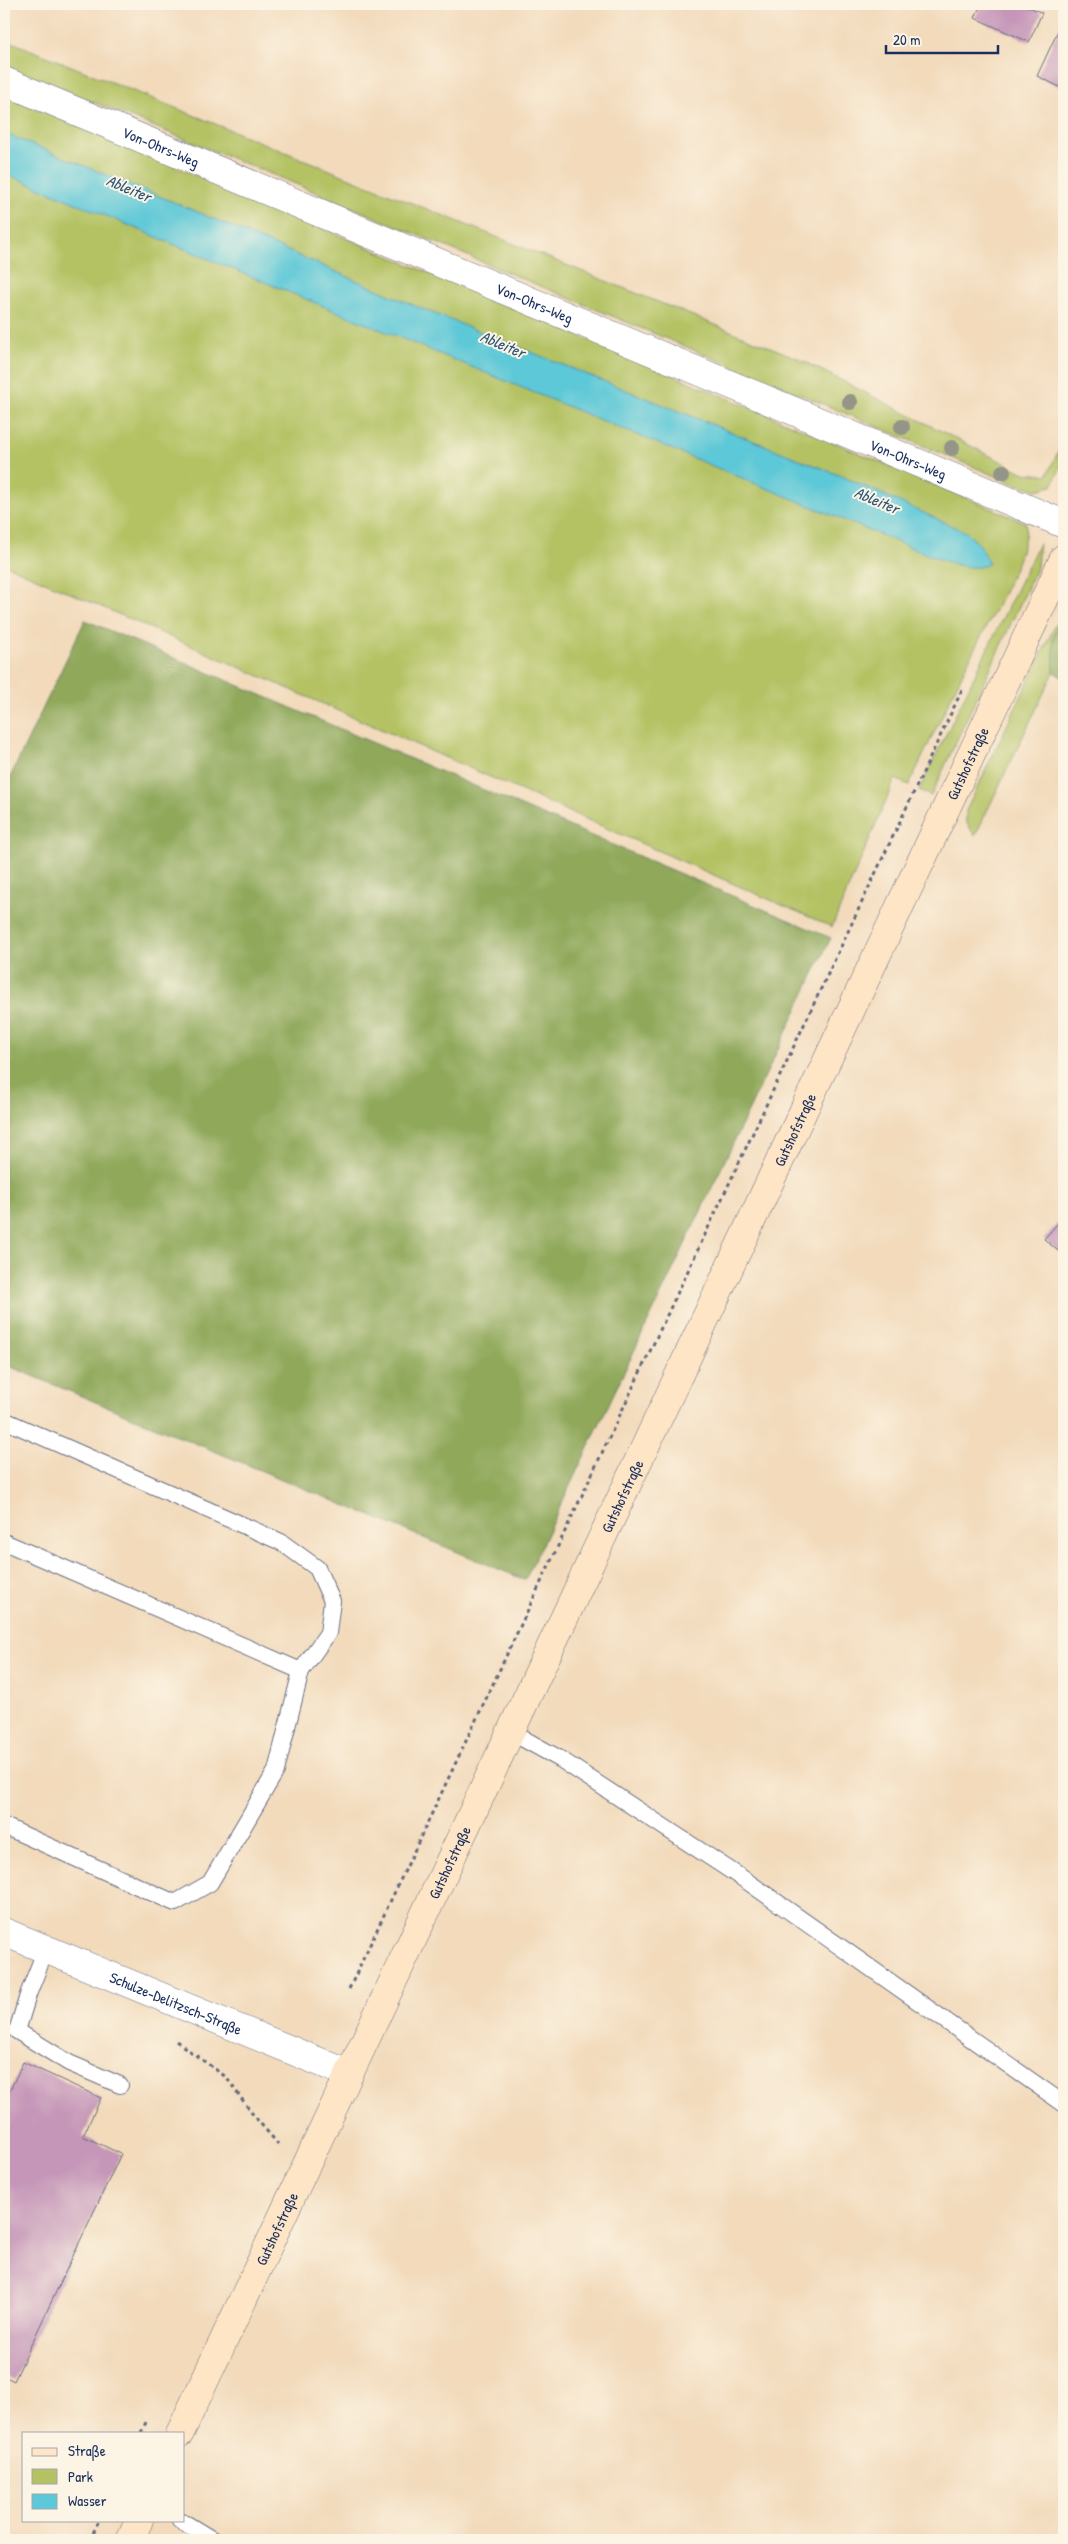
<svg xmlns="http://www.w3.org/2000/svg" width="1068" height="2544" font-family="'Patrick Hand',sans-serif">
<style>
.green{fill:#b4c264;stroke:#687861}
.forest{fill:#8fa85a;stroke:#556c5c}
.water{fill:#5dc8d7;stroke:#3c7c9a}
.building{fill:#c596b8}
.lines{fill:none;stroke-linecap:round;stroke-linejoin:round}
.lane-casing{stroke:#666b7f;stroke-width:18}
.street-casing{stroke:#666b7f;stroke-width:29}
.secondary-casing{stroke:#666b7f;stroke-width:29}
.path{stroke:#666b7f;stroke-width:3;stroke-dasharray:4 4;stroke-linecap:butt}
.lane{stroke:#fff;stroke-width:16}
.street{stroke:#fff;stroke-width:28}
.secondary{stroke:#fee5c5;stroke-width:28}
.tree{fill:#959489}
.labels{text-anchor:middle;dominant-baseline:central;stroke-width:4;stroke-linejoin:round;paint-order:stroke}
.street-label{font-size:15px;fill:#1b2f5e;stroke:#fcf5e5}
.water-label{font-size:16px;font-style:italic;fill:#2c557c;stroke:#fcf5e5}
</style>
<rect width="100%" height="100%" fill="#fcf5e5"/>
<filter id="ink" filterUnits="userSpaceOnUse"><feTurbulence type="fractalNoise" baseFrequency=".02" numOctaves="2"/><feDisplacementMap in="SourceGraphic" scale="10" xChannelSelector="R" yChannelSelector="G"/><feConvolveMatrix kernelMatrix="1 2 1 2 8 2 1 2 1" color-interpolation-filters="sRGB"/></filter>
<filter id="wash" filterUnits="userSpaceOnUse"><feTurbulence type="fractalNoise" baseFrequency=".0096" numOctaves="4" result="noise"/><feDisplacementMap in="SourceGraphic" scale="20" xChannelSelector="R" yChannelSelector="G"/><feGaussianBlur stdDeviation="1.12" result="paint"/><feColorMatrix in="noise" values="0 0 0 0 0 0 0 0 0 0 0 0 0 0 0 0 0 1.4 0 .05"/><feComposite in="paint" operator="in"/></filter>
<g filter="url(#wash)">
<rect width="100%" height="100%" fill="#f2dabb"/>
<g class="green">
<path d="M4,39L795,357L1024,473L1047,475L1064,440V460L1052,486L1037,490L1015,484L286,180L4,66Z"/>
<path d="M4,95L1026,523C1029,556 983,630 968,662C948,703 929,744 909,785L895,779L832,927L4,564Z"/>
<path d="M1039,543L1037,567L1028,587L931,796L919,790Z"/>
<path d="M1064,607L1053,639L1054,672L975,836L966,822V811Z"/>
</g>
<g class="forest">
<path d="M1064,607V679L1054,672L1053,639Z"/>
<path d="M85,620L831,938L525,1580L4,1364V790Z"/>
</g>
<path class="water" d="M4,133L193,210L418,307L844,477L966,532L980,545L989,564C971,572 952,563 934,557L218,263L4,173Z"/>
<g id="blocks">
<g class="building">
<path d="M981,4H1023L1042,13L1029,42L975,18Z"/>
<path d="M1064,18V89L1037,76Z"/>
<path d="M1064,1216V1256L1044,1239Z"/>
<path d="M23,2062L101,2098L83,2136L121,2154L14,2381L4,2376V2103Z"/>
</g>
</g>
</g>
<g filter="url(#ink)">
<use href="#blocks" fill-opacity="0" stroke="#666b7f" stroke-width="1"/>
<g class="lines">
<defs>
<g id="lane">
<path d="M4,1420L281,1542L317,1568L332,1601L328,1633L301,1671"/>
<path d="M4,1542L301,1671L276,1771L210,1883L175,1903L4,1826"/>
<path d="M511,1732L560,1759L748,1882L1064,2104"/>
<path d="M46,1949L29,1992L17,2031L69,2063L120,2085"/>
<path d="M180,2520L213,2540"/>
</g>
<g id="street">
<path id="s1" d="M4,81L1064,524"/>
<path id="s2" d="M4,1932L349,2074"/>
</g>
<g id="secondary">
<path id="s3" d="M180,2433L1064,558"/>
<path d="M130,2540L139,2520"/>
</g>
</defs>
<use href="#lane" class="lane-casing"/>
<use href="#street" class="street-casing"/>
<use href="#secondary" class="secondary-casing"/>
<g class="path">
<path d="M1059,485L1064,475"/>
<path d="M349,1989L962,690"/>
<path d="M176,2041L226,2077L254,2116L278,2144"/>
<path d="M141,2433L147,2420"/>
<path d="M90,2540L99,2520"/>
</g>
<use href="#lane" class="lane"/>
<use href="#street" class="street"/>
<use href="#secondary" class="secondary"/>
</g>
<g class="tree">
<circle cx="850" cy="402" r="8"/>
<circle cx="902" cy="427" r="8"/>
<circle cx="952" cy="448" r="8"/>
<circle cx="1003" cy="472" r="8"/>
</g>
</g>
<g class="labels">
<g class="street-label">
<text stroke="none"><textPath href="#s1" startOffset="170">Von-Ohrs-Weg</textPath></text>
<text stroke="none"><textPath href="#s1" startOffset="575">Von-Ohrs-Weg</textPath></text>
<text stroke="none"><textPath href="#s1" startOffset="980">Von-Ohrs-Weg</textPath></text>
<text stroke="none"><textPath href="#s3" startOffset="1846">Gutshofstraße</textPath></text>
<text stroke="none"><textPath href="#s3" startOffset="1441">Gutshofstraße</textPath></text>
<text stroke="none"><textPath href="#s3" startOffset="1036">Gutshofstraße</textPath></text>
<text stroke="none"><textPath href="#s3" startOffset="631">Gutshofstraße</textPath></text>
<text stroke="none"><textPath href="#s2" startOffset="186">Schulze-Delitzsch-Straße</textPath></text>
<text stroke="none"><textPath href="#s3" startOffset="226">Gutshofstraße</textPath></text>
</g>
<g class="water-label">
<text transform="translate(129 188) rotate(23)">Ableiter</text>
<text transform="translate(503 344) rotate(23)">Ableiter</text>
<text transform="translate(877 500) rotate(23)">Ableiter</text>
</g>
</g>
<rect width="1068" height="2544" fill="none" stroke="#fcf5e5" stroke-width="20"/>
<rect x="22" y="2432" width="162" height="90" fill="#fcf5e5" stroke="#a2a6af"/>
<rect x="32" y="2448" width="25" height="8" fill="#fee5c5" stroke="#a2a6af"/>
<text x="68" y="2456" font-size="15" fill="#1b2f5e">Straße</text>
<rect x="32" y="2469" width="25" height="15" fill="#b4c264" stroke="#a2a6af"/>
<text x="68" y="2482" font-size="15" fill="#1b2f5e">Park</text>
<rect x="32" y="2494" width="25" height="15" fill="#5dc8d7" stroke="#a2a6af"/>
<text x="68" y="2506" font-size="15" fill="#1b2f5e">Wasser</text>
<path d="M886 45v8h112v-8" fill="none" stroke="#1b2f5e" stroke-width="2.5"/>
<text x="893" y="45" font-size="15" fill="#1b2f5e" stroke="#fcf5e5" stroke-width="4" paint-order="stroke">20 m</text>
</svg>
